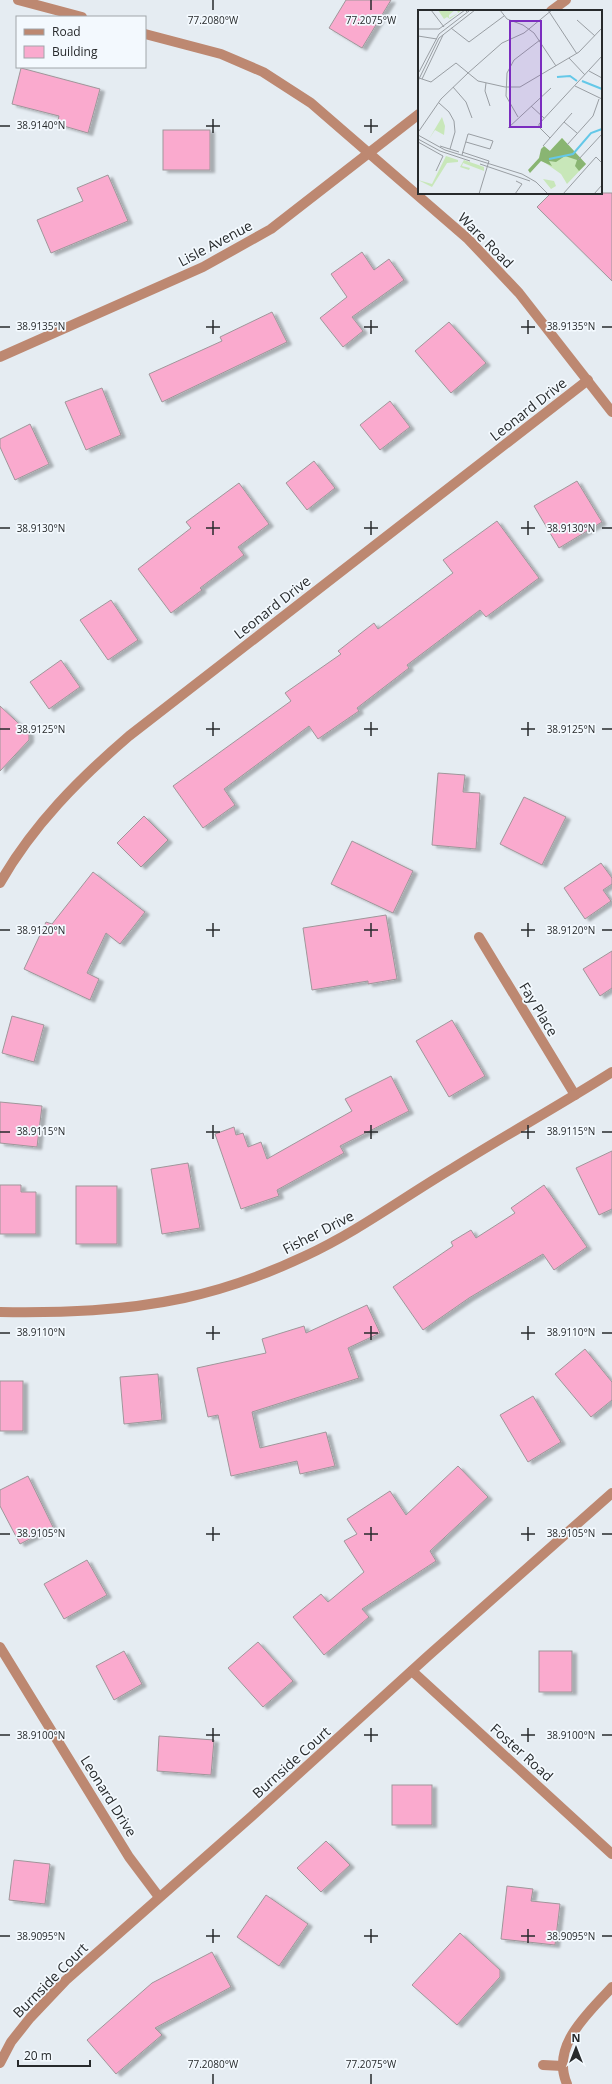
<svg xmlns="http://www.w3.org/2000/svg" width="612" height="2084" font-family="'Open Sans',sans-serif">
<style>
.building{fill:#faaace;stroke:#9f969a;filter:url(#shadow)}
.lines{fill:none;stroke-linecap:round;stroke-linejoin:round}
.minor{stroke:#bd8871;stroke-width:10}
.ticks{fill:none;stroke:#272a2c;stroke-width:1.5}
.labels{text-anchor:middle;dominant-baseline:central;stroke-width:3.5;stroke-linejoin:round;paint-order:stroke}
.street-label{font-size:14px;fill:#272a2c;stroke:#f3f9fe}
.inset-river{fill:none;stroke:#64c8e8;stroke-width:2}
.inset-road{fill:none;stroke:#999ea3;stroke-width:1}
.view{fill:#7b2cbf;fill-opacity:0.15;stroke:#7b2cbf;stroke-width:2}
.inset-edge{fill:none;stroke:#272a2c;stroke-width:2}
.ticks-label{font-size:10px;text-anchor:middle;fill:#272a2c;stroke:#f3f9fe;stroke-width:3.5;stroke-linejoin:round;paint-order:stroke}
</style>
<defs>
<filter id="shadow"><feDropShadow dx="4.5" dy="2.5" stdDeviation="1" flood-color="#0004"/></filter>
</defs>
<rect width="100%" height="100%" fill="#e5ecf2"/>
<g class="building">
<path d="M346,0H391L362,48L329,28Z"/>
<path d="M21,68L100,89L88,133L57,124L59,116L12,104Z"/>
<rect x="163" y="130" width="47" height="40"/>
<path d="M108,175L128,221L51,253L37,220L83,201L77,188Z"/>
<path d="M551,193H612V281L537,207Z"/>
<path d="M362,252L374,270L389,259L404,280L352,317L363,331L343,347L320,318L347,297L331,274Z"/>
<path d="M272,312L287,342L162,402L149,374L222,341L220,337Z"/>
<path d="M449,322L486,363L451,393L415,351Z"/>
<path d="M102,388L121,435L86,450L65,402Z"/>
<path d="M390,401L410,427L380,450L360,425Z"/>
<path d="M30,424L49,464L15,480L0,447V439Z"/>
<path d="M314,461L335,488L307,510L286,483Z"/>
<path d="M577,481L602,522L559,548L534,506Z"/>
<path d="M239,483L269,524L238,547L244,555L200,588L202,590L171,613L138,569L191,528L186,522Z"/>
<path d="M497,521L539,578L486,617L480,610L407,665L409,668L357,708L359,711L318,739L309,726L224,789L235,805L203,828L173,786L291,701L285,693L341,654L338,651L374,623L378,629L453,573L443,560Z"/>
<path d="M111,600L138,640L108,660L80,620Z"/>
<path d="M61,660L80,687L49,709L30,682Z"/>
<path d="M0,706L29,733V740L0,771Z"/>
<path d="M438,773L465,775L463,792L480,793L476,849L432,845Z"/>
<path d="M524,797L566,817L542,865L500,844Z"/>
<path d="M144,816L168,840L141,867L117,843Z"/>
<path d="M352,841L413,871L393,913L331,884Z"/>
<path d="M601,863L612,878V884L603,890L611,901L585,919L564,888Z"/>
<path d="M93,872L145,912L120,944L106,933L87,973L99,979L90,1000L24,969L46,922L52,924Z"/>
<path d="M386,915L397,979L368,984V981L312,990L303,928Z"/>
<path d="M612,951V988L600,996L583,969Z"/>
<path d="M12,1016L44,1025L34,1062L2,1053Z"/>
<path d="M452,1020L485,1076L449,1097L416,1041Z"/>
<path d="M391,1076L409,1111L340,1146L344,1153L277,1190L279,1196L241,1209L215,1134L234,1127L236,1135L243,1133L248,1147L261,1142L267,1159L352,1111L345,1099Z"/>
<path d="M0,1102L42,1106L37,1147L0,1143Z"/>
<path d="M612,1151V1209L599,1215L576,1168Z"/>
<path d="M188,1163L200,1228L162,1234L151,1169Z"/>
<path d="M0,1185H21V1192H36V1234H0Z"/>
<path d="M544,1185L587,1247L554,1270L543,1254L469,1298L423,1330L393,1287L453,1246L451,1242L471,1230L476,1238L515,1213L511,1208Z"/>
<rect x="76" y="1186" width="41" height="58"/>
<path d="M367,1305L380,1333L348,1348L359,1378L252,1412L260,1448L326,1432L335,1466L300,1474L297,1461L231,1476L218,1415L208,1417L197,1368L266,1353L262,1339L304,1326L306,1333Z"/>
<path d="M585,1349L612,1382V1400L591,1417L555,1374Z"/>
<path d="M158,1374L162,1420L124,1424L120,1377Z"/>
<rect x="0" y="1381" width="23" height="50"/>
<path d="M533,1396L561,1442L528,1462L500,1415Z"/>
<path d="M458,1466L488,1497L430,1551L436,1561L362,1609L369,1617L324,1655L293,1617L321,1594L328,1602L364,1572L344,1541L357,1534L347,1519L390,1491L406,1515Z"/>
<path d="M28,1476L53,1527L20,1544L0,1506V1490Z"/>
<path d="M87,1560L107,1595L64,1619L44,1584Z"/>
<path d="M258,1642L293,1681L263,1707L228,1668Z"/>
<path d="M124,1651L142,1684L114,1700L96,1666Z"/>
<rect x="539" y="1651" width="33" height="41"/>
<path d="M159,1736L214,1740L211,1775L157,1771Z"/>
<rect x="392" y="1785" width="40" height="40"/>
<path d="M326,1841L350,1865L321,1892L297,1868Z"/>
<path d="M14,1860L50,1864L45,1904L9,1900Z"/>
<path d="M507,1886L533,1889L531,1901L560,1904L555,1945L501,1939Z"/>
<path d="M266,1895L308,1924L279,1966L237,1937Z"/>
<path d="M460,1933L500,1970V1977L457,2025L412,1985Z"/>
<path d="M212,1952L231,1987L155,2028L162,2035L116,2074L87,2040L152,1983Z"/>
</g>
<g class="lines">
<g class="minor">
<path d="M18,0L82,17"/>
<path d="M551,11L566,0"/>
<path d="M145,34L221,54L263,72L311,103L468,239L519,293L612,412"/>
<path d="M0,357L203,267L271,229L419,114"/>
<path d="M0,883C33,825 79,779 129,736L588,380"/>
<path d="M479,937L575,1095"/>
<path d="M0,1312C63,1313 123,1311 184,1298C226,1289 267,1274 305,1256C357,1232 404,1197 453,1168C506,1135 560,1105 612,1072"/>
<path d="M0,1647L129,1857L159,1897"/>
<path d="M412,1671L612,1854"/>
<path d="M0,2063L11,2042L30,2018L66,1980L252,1816L428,1656L612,1493"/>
<path d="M543,2065L563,2066"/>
<path d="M567,2084C550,2045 589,2013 612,1987"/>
</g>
</g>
<path class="ticks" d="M213,0V10M371,0V10M213,119V133M371,119V133M0,126H10M206,126H220M364,126H378M213,320V334M371,320V334M528,320V334M0,327H10M206,327H220M364,327H378M521,327H535M602,327H612M213,521V535M371,521V535M528,521V535M0,528H10M206,528H220M364,528H378M521,528H535M602,528H612M213,722V736M371,722V736M528,722V736M0,729H10M206,729H220M364,729H378M521,729H535M602,729H612M213,923V937M371,923V937M528,923V937M0,930H10M206,930H220M364,930H378M521,930H535M602,930H612M213,1125V1139M371,1125V1139M528,1125V1139M0,1132H10M206,1132H220M364,1132H378M521,1132H535M602,1132H612M213,1326V1340M371,1326V1340M528,1326V1340M0,1333H10M206,1333H220M364,1333H378M521,1333H535M602,1333H612M213,1527V1541M371,1527V1541M528,1527V1541M0,1534H10M206,1534H220M364,1534H378M521,1534H535M602,1534H612M213,1728V1742M371,1728V1742M528,1728V1742M0,1735H10M206,1735H220M364,1735H378M521,1735H535M602,1735H612M213,1929V1943M371,1929V1943M528,1929V1943M0,1936H10M206,1936H220M364,1936H378M521,1936H535M602,1936H612M213,2074V2084M371,2074V2084"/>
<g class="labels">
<g class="street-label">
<text transform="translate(486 240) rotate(45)">Ware Road</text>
<text transform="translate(215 243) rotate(-28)">Lisle Avenue</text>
<text transform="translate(528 409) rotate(-38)">Leonard Drive</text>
<text transform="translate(272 607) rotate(-38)">Leonard Drive</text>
<text transform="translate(539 1009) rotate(59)">Fay Place</text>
<text transform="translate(318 1232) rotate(-27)">Fisher Drive</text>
<text transform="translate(522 1752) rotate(42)">Foster Road</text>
<text transform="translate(291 1762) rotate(-42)">Burnside Court</text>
<text transform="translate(109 1796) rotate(58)">Leonard Drive</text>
<text transform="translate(50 1980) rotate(-45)">Burnside Court</text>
</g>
</g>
<g transform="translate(418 10)">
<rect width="184" height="184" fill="#e5ecf2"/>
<path d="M20,0H37L31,5V8L40,3L39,0H44L32,9L29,7L26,9ZM24,107L27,116L26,125L17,120L11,129ZM144,128L168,154L149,174L143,164L123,150ZM28,146L40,150V152L29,153L14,177L0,170L14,174ZM46,150L66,157V161L45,153L44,156L52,158L51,160L42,157ZM125,169L136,171L138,176L133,179Z" fill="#c8e7b9"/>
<path d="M144,128L168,154L161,161L157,156L159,150L147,146L138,152L131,151L134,156L123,151L112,163L110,160L121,148L123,139L126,136L132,141Z" fill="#89b572"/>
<path class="inset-river" d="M139,67L152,66L159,71M164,71L184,79M131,149L155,144L173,123L184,119"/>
<path class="inset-road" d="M13,0L26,17M82,0L89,9L105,15L116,23L138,56M130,0L159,44M159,10L177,26M33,18L51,32L86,6M0,19H21L47,0L49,2M0,26L19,29M151,48L167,65M171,61L184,68M1,62L21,24L51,1M1,68L13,72L38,53L60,71L87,77H102L161,42L184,18M4,69L25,25M0,71L21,28L57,0M68,73L67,81L72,96M157,76L184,89M35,77L48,92L54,108M21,93L31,102L36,111L37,122L32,139M113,96L126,108M100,107L88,86L89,63L96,50L122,30M146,112L159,123M90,118L133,78M1,121L23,89L50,63L84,33L106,23L134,0M0,125L27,140L104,164L118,172L130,184M132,128L121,117V114L184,46M0,129L22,141L52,151M0,132L25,146L18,161M149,135L175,106L181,89M22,136L41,142M125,136L154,103M44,142L71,151L61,184M44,145L50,124H51L75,131L72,139L48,132M160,150L184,124M62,154L112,171M97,184L104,174L98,171M145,184L178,147L184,153M176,184L184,175"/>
<path class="view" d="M92,11H123V117H92Z"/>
<rect width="184" height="184" class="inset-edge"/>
</g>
<g class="ticks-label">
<text x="213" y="24">77.2080°W</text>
<text x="371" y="24">77.2075°W</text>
<text x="41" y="129">38.9140°N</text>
<text x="41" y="330">38.9135°N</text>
<text x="571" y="330">38.9135°N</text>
<text x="41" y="532">38.9130°N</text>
<text x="571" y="532">38.9130°N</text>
<text x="41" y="733">38.9125°N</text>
<text x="571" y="733">38.9125°N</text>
<text x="41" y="934">38.9120°N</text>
<text x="571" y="934">38.9120°N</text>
<text x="41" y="1135">38.9115°N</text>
<text x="571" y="1135">38.9115°N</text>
<text x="41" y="1336">38.9110°N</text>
<text x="571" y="1336">38.9110°N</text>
<text x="41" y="1537">38.9105°N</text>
<text x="571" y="1537">38.9105°N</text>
<text x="41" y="1739">38.9100°N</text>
<text x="571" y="1739">38.9100°N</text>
<text x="41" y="1940">38.9095°N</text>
<text x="571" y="1940">38.9095°N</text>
<text x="213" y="2068">77.2080°W</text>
<text x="371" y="2068">77.2075°W</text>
</g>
<rect x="16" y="16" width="130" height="52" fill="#f3f9fe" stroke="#a1a6aa"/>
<rect x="24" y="29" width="20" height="6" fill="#bd8871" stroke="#a1a6aa"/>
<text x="52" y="36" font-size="12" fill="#272a2c">Road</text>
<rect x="24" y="46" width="20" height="12" fill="#faaace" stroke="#a1a6aa"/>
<text x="52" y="56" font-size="12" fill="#272a2c">Building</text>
<g transform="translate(576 2048)" stroke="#f3f9fe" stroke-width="3" paint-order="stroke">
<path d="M0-3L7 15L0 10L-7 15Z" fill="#272a2c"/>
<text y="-6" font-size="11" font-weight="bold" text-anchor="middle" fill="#272a2c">N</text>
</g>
<path d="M18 2060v6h72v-6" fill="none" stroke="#272a2c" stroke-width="2"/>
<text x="24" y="2060" font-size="12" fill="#272a2c" stroke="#f3f9fe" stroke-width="3" paint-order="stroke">20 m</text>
</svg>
